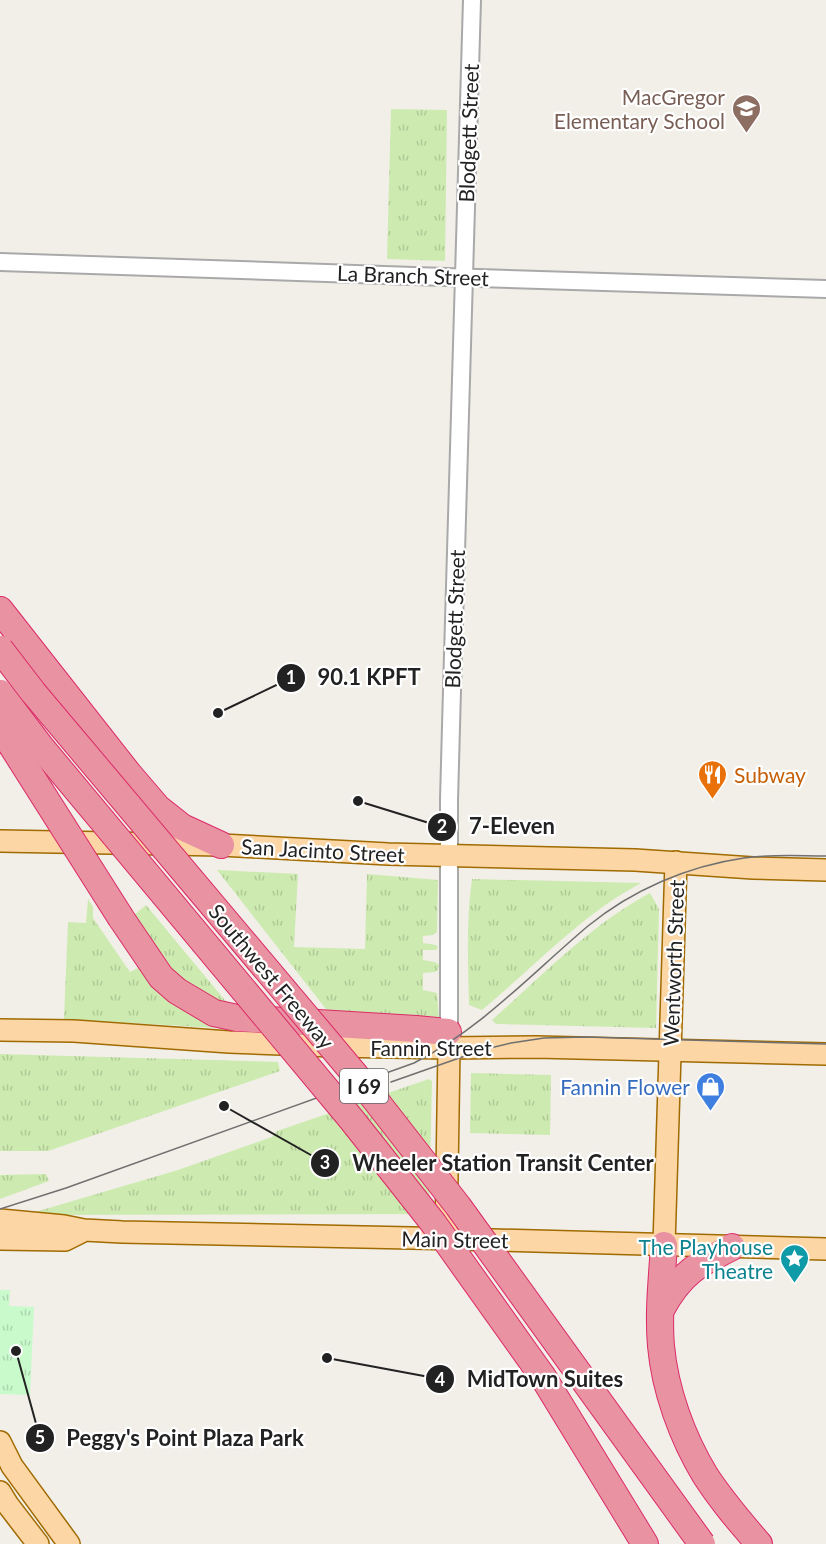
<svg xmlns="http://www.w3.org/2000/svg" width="826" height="1544" font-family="Lato,sans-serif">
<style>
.grass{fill:url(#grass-tufts)}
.park{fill:url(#park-tufts)}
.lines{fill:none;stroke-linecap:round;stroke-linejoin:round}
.minor-casing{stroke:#a9a9a9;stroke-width:20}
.major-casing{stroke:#a06b00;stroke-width:24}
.highway-casing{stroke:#dc2a67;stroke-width:28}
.minor{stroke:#fff;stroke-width:16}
.major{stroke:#fcd6a4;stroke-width:21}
.highway{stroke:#e892a2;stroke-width:26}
.tram{stroke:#707070;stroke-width:1.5}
.highway-bridge-casing{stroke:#dc2a67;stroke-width:28;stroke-linecap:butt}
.highway-bridge{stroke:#e892a2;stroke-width:26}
.labels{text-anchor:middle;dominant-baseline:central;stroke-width:4.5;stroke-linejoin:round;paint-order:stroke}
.shield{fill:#fff;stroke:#646464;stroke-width:1.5}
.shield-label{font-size:20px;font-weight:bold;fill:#222}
.education-label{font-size:21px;fill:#785e54;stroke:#fff;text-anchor:end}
.street-label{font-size:21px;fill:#222;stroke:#fff}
.food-label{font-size:21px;fill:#c56008;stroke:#fff;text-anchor:start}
.shop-label{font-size:21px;fill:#366cbe;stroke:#fff;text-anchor:end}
.culture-label{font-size:21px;fill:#0d838f;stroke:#fff;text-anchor:end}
.leader{fill:none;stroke:#222;stroke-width:2}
.callout-dot{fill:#222;stroke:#fff;stroke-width:2}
.mark-label{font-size:18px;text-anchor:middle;font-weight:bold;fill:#fff}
.callout-label{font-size:22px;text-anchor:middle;font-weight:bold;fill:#222;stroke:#fff;stroke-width:4.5;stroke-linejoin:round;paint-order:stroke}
</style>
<defs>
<pattern id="grass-tufts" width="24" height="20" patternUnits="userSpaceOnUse" patternTransform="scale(1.5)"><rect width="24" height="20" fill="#cdebb0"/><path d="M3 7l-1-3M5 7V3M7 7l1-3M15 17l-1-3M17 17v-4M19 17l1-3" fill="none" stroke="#b0c997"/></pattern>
<pattern id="park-tufts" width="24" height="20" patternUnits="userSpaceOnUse" patternTransform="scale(1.5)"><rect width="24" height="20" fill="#c8facc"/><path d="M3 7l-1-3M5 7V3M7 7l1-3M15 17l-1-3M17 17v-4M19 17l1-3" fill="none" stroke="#acd6af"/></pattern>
</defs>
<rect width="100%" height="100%" fill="#f2efe9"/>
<g class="grass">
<path d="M391,109L447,110L445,261L387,259Z"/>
<path d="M217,870L298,874L294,947L365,949L367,874L438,880L437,932L433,935L423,936V943L436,945L438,947L436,950H423V960L435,962L439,965L438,970L435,972L423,973V990L437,993L439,1019L333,1018Z"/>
<path d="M472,879L641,883C581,915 534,967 482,1010L469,1005C468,963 466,921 472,879Z"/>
<path d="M650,893L659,909L656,1028L496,1024L492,1020C543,975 590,925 650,893Z"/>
<path d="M88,899L93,907V918L130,972L140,967L251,1030L64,1019L68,922L86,923Z"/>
<path d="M146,905L233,1010L179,988L128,920Z"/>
<path d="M0,1054L278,1062L280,1071L48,1151H0Z"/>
<path d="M471,1073L551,1075L550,1135L470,1133Z"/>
<path d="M429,1079L432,1081L429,1214L25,1215L178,1170L272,1137L277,1131Z"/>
<path d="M46,1174L49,1181L0,1199V1175Z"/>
</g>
<path class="park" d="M0,1290H10L9,1306L34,1307L30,1395L0,1394Z"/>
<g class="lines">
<defs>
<g id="minor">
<path d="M0,262C275,272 551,280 826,289"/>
<path d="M449,1041V800L452,690L472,0"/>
</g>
<g id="major">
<path d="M0,841L221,845L388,854L635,860L753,868L826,870"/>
<path d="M0,1030L74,1031L229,1042L332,1046L449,1048L536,1047L826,1054"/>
<path d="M0,1220L64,1226L84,1230L122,1232L459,1239L826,1249"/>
<path d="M446,1238L449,1048"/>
<path d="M0,1239L65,1240L81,1232"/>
<path d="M664,1245L676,862"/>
<path d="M0,1442L12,1466L69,1544"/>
<path d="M0,1492L8,1505L38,1544"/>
</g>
<g id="highway">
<path d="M0,610L128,773L158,808L182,827L221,845"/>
<path d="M121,918L161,977L177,991L214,1013L237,1018L416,1029L448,1032"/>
<path d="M664,1245C662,1278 658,1312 661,1346C665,1390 682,1437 705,1475C721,1500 740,1522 759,1544"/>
<path d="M662,1308C681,1273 698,1264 732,1247"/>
<path d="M543,1377L645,1544"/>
</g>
</defs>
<use href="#minor" class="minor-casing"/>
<use href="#major" class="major-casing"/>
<use href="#highway" class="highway-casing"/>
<use href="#minor" class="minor"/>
<use href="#major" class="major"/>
<use href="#highway" class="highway"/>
<g class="tram">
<path d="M391,1082L482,1050L511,1043L544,1038L586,1037L826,1044"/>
<path d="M0,1209L66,1188L414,1063C481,1029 531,974 588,926C632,890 688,866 744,858C771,854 799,856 826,856"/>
</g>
<defs>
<g id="highway-bridge">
<path d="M0,649L33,692L363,1084L458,1206L702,1544"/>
<path d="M0,693L41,747L352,1120L434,1224L543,1377"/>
<path d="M0,727L121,918"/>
</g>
</defs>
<use href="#highway-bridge" class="highway-bridge-casing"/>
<use href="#highway-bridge" class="highway-bridge"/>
</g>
<defs>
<symbol id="school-pin" viewBox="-11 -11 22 30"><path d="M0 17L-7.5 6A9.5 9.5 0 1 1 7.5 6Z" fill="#8d6e63" stroke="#fff"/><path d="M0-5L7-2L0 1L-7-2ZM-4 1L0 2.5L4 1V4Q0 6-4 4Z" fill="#fff"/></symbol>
<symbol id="restaurant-pin" viewBox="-11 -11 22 30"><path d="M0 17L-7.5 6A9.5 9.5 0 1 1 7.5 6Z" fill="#e8710a" stroke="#fff"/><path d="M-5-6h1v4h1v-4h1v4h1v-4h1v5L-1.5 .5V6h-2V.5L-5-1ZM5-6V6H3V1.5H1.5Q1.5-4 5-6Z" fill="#fff"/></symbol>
<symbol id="shop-pin" viewBox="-11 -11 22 30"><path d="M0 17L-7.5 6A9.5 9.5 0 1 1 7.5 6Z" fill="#3f7fe0" stroke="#fff"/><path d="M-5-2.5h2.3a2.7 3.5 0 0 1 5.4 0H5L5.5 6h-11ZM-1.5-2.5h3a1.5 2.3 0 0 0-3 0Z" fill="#fff"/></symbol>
<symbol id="sight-pin" viewBox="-11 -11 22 30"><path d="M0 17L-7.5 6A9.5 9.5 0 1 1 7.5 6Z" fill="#0f9aa8" stroke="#fff"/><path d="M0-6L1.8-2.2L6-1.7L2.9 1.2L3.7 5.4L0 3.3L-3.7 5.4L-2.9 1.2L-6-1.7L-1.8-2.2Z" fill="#fff"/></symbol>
</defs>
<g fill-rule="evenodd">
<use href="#school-pin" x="730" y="92" width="33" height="45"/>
<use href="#restaurant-pin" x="696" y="758" width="33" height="45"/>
<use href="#shop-pin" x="694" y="1070" width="33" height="45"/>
<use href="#sight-pin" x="778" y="1242" width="33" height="45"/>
</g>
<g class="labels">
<rect class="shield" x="340" y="1069" width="48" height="34" rx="4.5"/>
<g class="shield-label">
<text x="364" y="1086">I 69</text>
</g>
<g class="education-label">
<text x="725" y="96">MacGregor<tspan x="725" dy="24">Elementary School</tspan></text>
</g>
<g class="street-label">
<text transform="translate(468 133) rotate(-88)">Blodgett Street</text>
<text transform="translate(413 275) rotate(2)">La Branch Street</text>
<text transform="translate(454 619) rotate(-88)">Blodgett Street</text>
<text transform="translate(323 850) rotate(3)">San Jacinto Street</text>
<text transform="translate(673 963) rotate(-88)">Wentworth Street</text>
<text transform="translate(272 976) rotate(50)">Southwest Freeway</text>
<text x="431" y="1047">Fannin Street</text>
<text transform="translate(455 1239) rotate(1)">Main Street</text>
</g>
<g class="food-label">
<text x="734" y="774">Subway</text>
</g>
<g class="shop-label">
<text x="690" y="1086">Fannin Flower</text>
</g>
<g class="culture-label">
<text x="773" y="1246">The Playhouse<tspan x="773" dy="24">Theatre</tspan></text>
</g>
</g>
<path class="leader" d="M218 713L291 678M358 801L442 827M224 1106L325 1163M327 1358L440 1379M16 1351L40 1438"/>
<g class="callout-dot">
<circle cx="218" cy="713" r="6"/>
<circle cx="358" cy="801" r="6"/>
<circle cx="224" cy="1106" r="6"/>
<circle cx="327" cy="1358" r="6"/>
<circle cx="16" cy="1351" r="6"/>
<circle cx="291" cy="678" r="15"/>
<circle cx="442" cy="827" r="15"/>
<circle cx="325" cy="1163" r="15"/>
<circle cx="440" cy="1379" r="15"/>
<circle cx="40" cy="1438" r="15"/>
</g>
<g class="mark-label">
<text x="291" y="684">1</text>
<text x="442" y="833">2</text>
<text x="325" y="1169">3</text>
<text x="440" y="1386">4</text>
<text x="40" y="1444">5</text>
</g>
<g class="callout-label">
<text x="369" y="685">90.1 KPFT</text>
<text x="512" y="834">7-Eleven</text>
<text x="503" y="1171">Wheeler Station Transit Center</text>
<text x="545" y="1387">MidTown Suites</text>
<text x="185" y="1446">Peggy's Point Plaza Park</text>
</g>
</svg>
